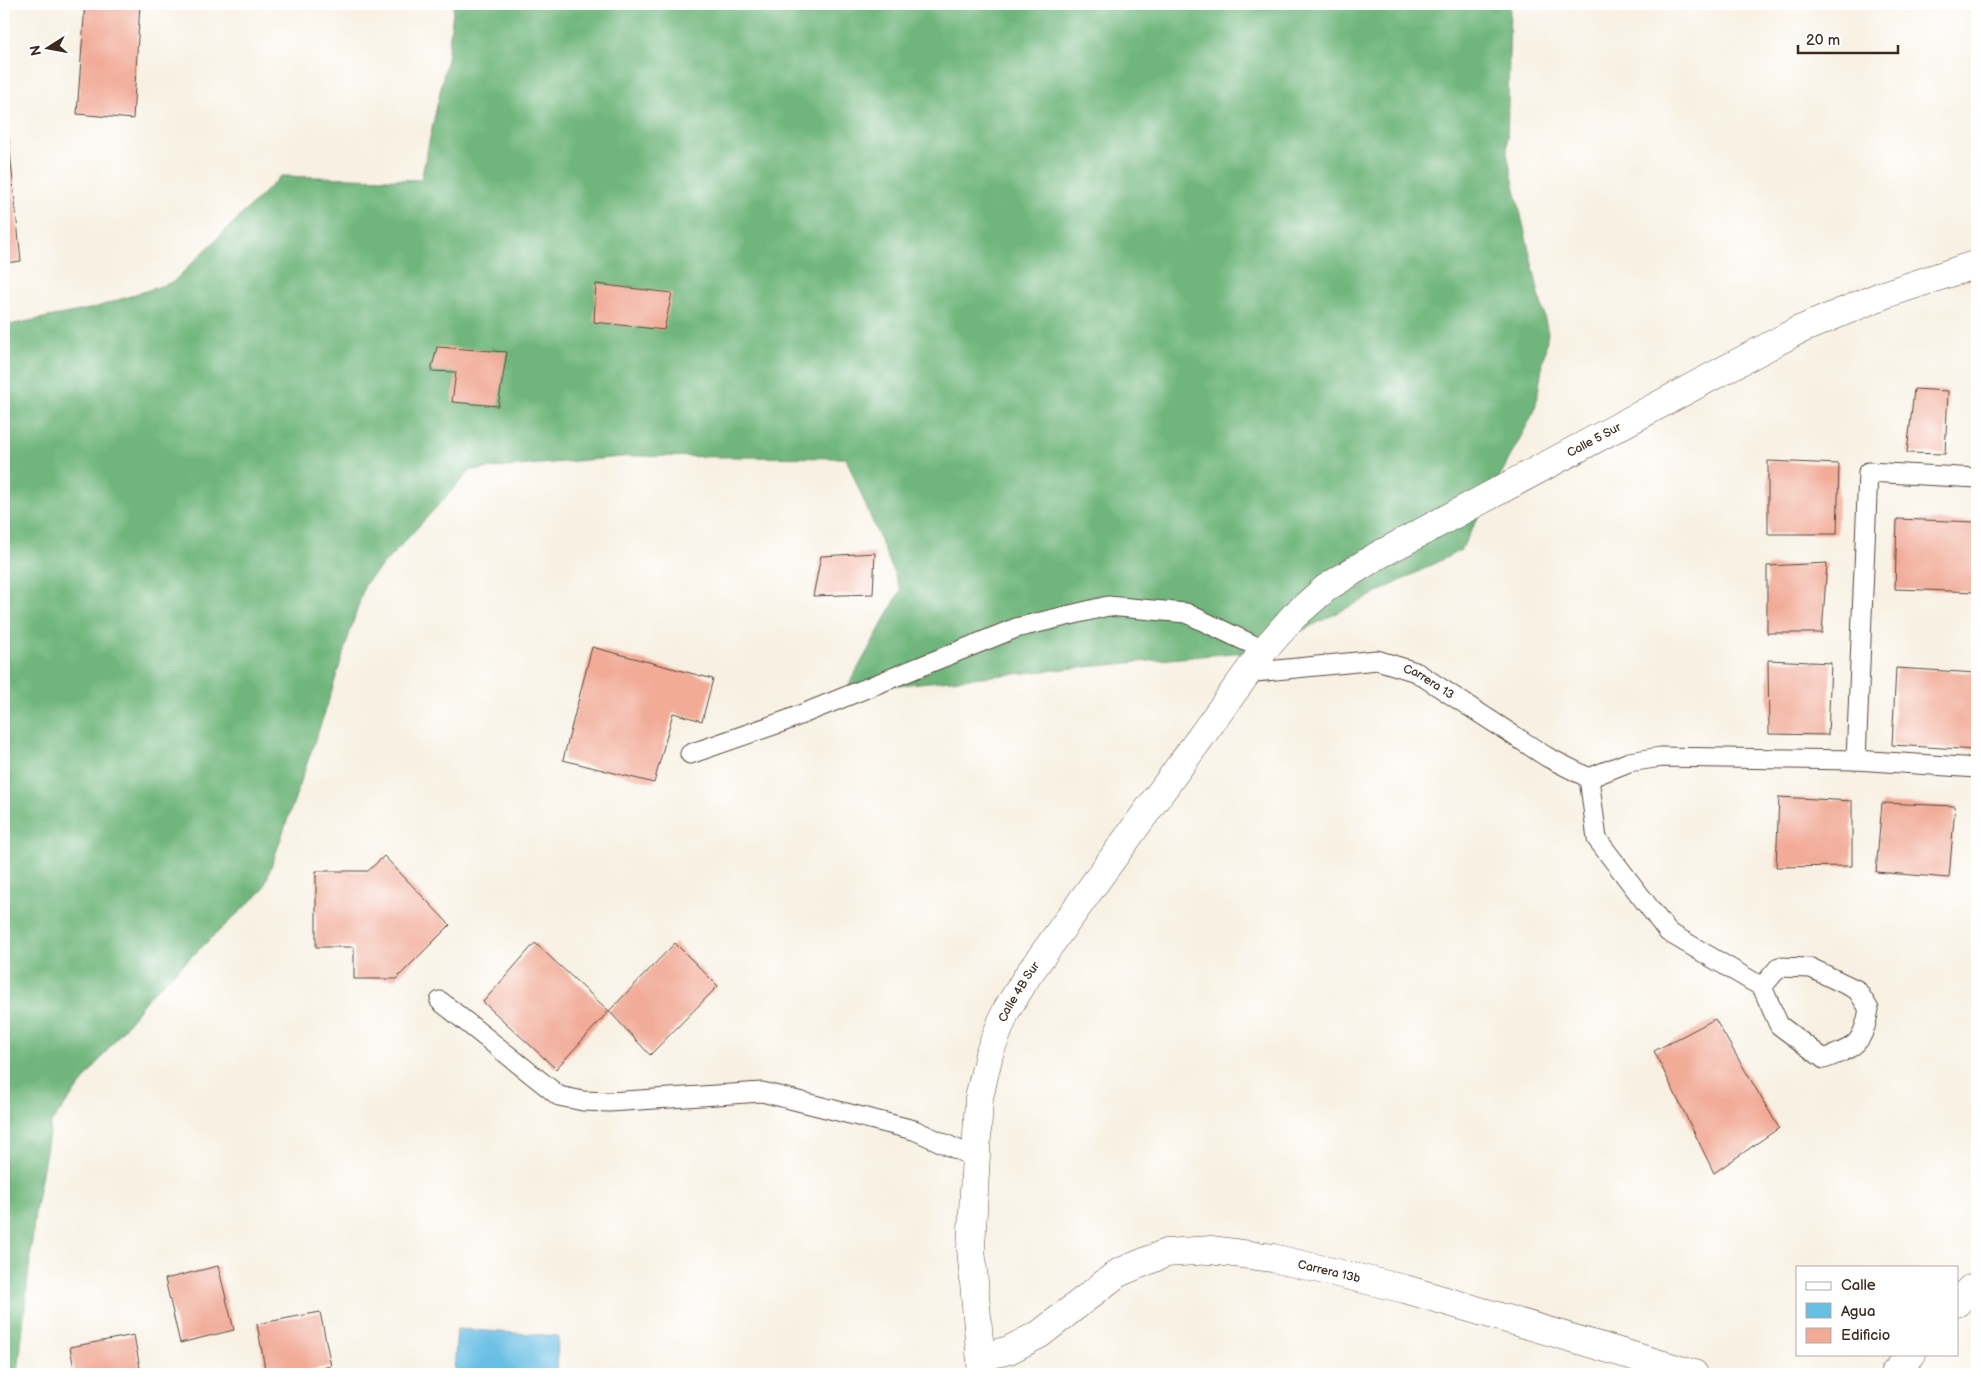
<svg xmlns="http://www.w3.org/2000/svg" width="1981" height="1378" font-family="'Balsamiq Sans',sans-serif">
<style>
.forest{fill:#6fb67b;stroke:#55704c}
.water{fill:#67bee4;stroke:#517481}
.building{fill:#f1ab97}
.lines{fill:none;stroke-linecap:round;stroke-linejoin:round}
.lane-casing{stroke:#57483c;stroke-width:21}
.street-casing{stroke:#57483c;stroke-width:29}
.secondary-casing{stroke:#57483c;stroke-width:29}
.lane{stroke:#fff;stroke-width:19}
.street{stroke:#fff;stroke-width:28}
.secondary{stroke:#fff;stroke-width:28}
.labels{text-anchor:middle;dominant-baseline:central;stroke-width:4;stroke-linejoin:round;paint-order:stroke}
.street-label{font-size:12px;fill:#3b2a1e;stroke:#fff}
</style>
<rect width="100%" height="100%" fill="#fff"/>
<filter id="ink" filterUnits="userSpaceOnUse"><feTurbulence type="fractalNoise" baseFrequency=".02" numOctaves="2"/><feDisplacementMap in="SourceGraphic" scale="10" xChannelSelector="R" yChannelSelector="G"/><feConvolveMatrix kernelMatrix="1 2 1 2 8 2 1 2 1" color-interpolation-filters="sRGB"/></filter>
<filter id="wash" filterUnits="userSpaceOnUse"><feTurbulence type="fractalNoise" baseFrequency=".0096" numOctaves="4" result="noise"/><feDisplacementMap in="SourceGraphic" scale="20" xChannelSelector="R" yChannelSelector="G"/><feGaussianBlur stdDeviation="1.12" result="paint"/><feColorMatrix in="noise" values="0 0 0 0 0 0 0 0 0 0 0 0 0 0 0 0 0 1.4 0 .05"/><feComposite in="paint" operator="in"/></filter>
<g filter="url(#wash)">
<rect width="100%" height="100%" fill="#f8f1e3"/>
<path class="forest" d="M454,4H1510L1507,154L1548,333L1535,410L1461,550L1264,650L846,690L901,590L846,458L633,456L471,470L365,584L326,709L263,890L149,996L51,1123L35,1212L18,1374H4V326L94,308L173,282L281,176L421,180L447,59Z"/>
<path class="water" d="M457,1329L558,1336L557,1374H454Z"/>
<g id="blocks">
<g class="building">
<path d="M85,4H140L133,119L77,114Z"/>
<path d="M4,132H8L21,261L4,263Z"/>
<path d="M596,284L672,293L664,330L594,322Z"/>
<path d="M437,347L507,352L498,406L452,402L456,372L431,371Z"/>
<path d="M1914,389L1948,391L1945,454L1907,453Z"/>
<path d="M1768,461L1839,464L1837,534H1768Z"/>
<path d="M1897,519L1977,522V592L1895,589Z"/>
<path d="M875,553L873,594L813,596L821,556Z"/>
<path d="M1827,563L1822,633H1767V566Z"/>
<path d="M592,647L713,679L702,721L673,713L654,783L563,760Z"/>
<path d="M1768,660L1831,663L1828,735L1769,734Z"/>
<path d="M1896,668L1977,673V750L1892,745Z"/>
<path d="M1779,797L1852,801V866L1776,867Z"/>
<path d="M1882,803L1955,806L1949,878L1876,872Z"/>
<path d="M384,856L450,925L396,979H354V947H316V871H368Z"/>
<path d="M535,943L609,1011L556,1069L483,1002Z"/>
<path d="M675,943L718,986L650,1055L609,1011Z"/>
<path d="M1715,1019L1779,1128L1714,1173L1654,1051Z"/>
<path d="M218,1266L234,1330L180,1343L165,1279Z"/>
<path d="M320,1312L331,1366L288,1374H266L257,1324Z"/>
<path d="M134,1335L141,1374H75L70,1347Z"/>
</g>
</g>
</g>
<g filter="url(#ink)">
<use href="#blocks" fill-opacity="0" stroke="#57483c" stroke-width="1"/>
<g class="lines">
<defs>
<g id="lane">
<path id="s1" d="M1246,673L1377,660L1416,672L1547,757L1589,778"/>
<path d="M690,754L785,721L1016,628L1108,606L1186,613L1264,650"/>
<path d="M1856,760L1868,472L1977,478"/>
<path d="M1589,778L1597,839L1668,932L1762,987L1779,1025L1824,1059C1857,1047 1863,1043 1869,1009L1857,990L1811,968L1779,967L1762,987"/>
<path d="M1589,778L1629,762L1661,757L1856,760L1977,768"/>
<path d="M440,1001L559,1096L583,1101L609,1102L762,1092L914,1130L974,1157"/>
</g>
<g id="street">
<path d="M1957,1303L1970,1289H1977"/>
<path id="s2" d="M981,1357L1009,1350L1040,1334L1118,1273L1166,1253L1211,1250L1273,1258L1405,1289L1694,1374"/>
<path d="M1894,1374L1912,1354"/>
</g>
<g id="secondary">
<path id="s3" d="M982,1374L971,1248L979,1098L989,1054L1006,1011L1028,975L1264,650L1294,616L1326,588L1377,556L1797,331L1883,295L1977,264"/>
</g>
</defs>
<use href="#lane" class="lane-casing"/>
<use href="#street" class="street-casing"/>
<use href="#secondary" class="secondary-casing"/>
<use href="#lane" class="lane"/>
<use href="#street" class="street"/>
<use href="#secondary" class="secondary"/>
</g>
</g>
<g class="labels">
<g class="street-label">
<text stroke="none"><textPath href="#s3" startOffset="1206">Calle 5 Sur</textPath></text>
<text stroke="none"><textPath href="#s1" startOffset="188">Carrera 13</textPath></text>
<text stroke="none"><textPath href="#s3" startOffset="391">Calle 4B Sur</textPath></text>
<text stroke="none"><textPath href="#s2" startOffset="380">Carrera 13b</textPath></text>
</g>
</g>
<rect width="1981" height="1378" fill="none" stroke="#fff" stroke-width="20"/>
<rect x="1796" y="1266" width="162" height="90" fill="#ffffff" stroke="#b1aaa5"/>
<rect x="1806" y="1282" width="25" height="8" fill="#ffffff" stroke="#b1aaa5"/>
<text x="1841" y="1290" font-size="15" fill="#3b2a1e">Calle</text>
<rect x="1806" y="1303" width="25" height="15" fill="#67bee4" stroke="#b1aaa5"/>
<text x="1841" y="1316" font-size="15" fill="#3b2a1e">Agua</text>
<rect x="1806" y="1328" width="25" height="15" fill="#f1ab97" stroke="#b1aaa5"/>
<text x="1841" y="1340" font-size="15" fill="#3b2a1e">Edificio</text>
<g transform="translate(48 48) rotate(259)" stroke="#ffffff" stroke-width="4" paint-order="stroke">
<path d="M0-4L9 19L0 12L-9 19Z" fill="#3b2a1e"/>
<text y="-8" font-size="14" font-weight="bold" text-anchor="middle" fill="#3b2a1e">N</text>
</g>
<path d="M1798 45v8h100v-8" fill="none" stroke="#3b2a1e" stroke-width="2.5"/>
<text x="1806" y="45" font-size="15" fill="#3b2a1e" stroke="#ffffff" stroke-width="4" paint-order="stroke">20 m</text>
</svg>
